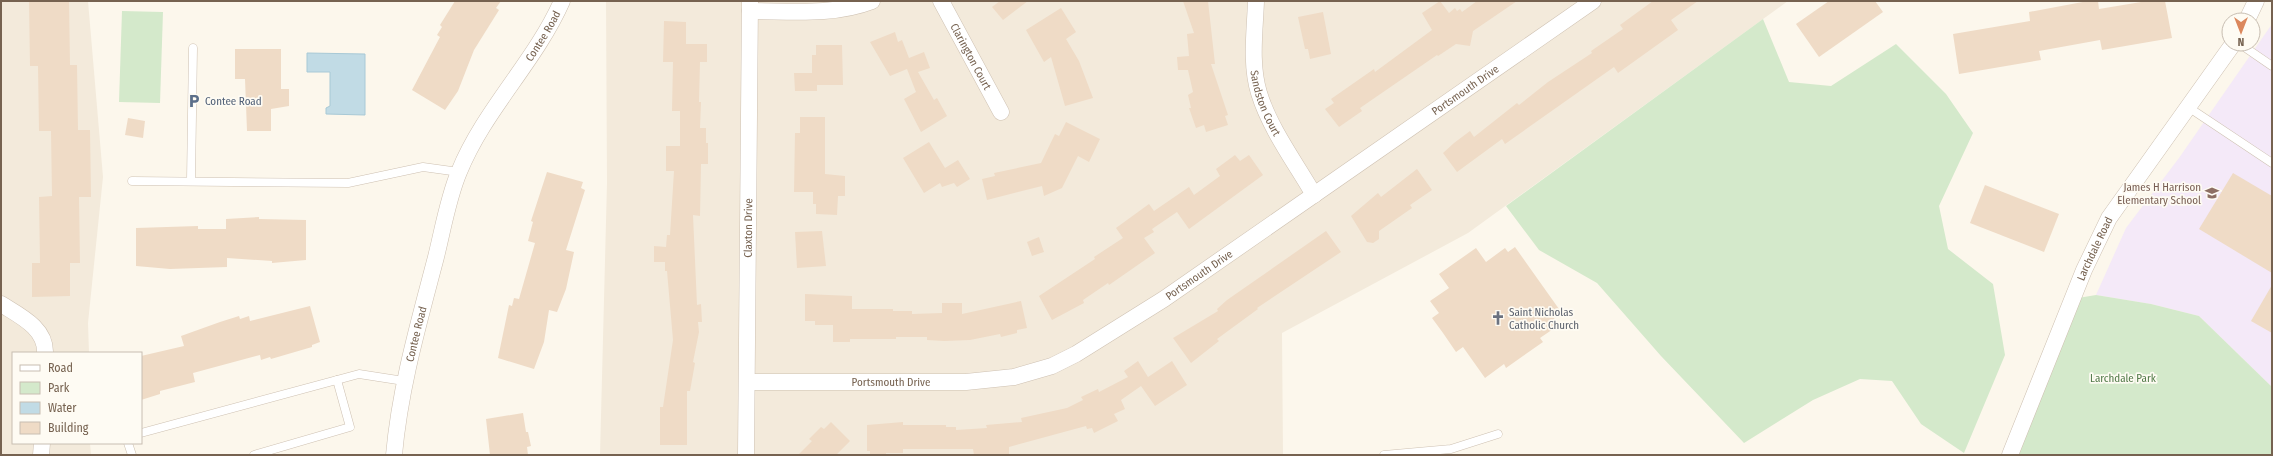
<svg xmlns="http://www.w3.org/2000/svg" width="2273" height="456" font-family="'Fira Sans Condensed',sans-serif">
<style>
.residential{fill:#f3eadb}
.education{fill:#f4e9f8}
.green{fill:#d4e9cb}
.water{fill:#c1dbe5;stroke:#a8c9d6}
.building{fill:#efdbc6}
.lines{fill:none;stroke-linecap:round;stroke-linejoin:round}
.lane-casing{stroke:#cec1b2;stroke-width:9}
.street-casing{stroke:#cec1b2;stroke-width:17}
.lane{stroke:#fff;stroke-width:8}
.street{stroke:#fff;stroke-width:16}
.labels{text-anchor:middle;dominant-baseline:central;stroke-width:3.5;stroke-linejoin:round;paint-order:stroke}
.street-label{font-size:11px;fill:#766250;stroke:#fefbf3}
.service-label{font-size:11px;fill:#4e5e75;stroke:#fefbf3;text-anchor:start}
.education-label{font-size:11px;fill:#785e54;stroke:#fefbf3;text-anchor:end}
.worship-label{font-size:11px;fill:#5b616d;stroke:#fefbf3;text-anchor:start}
.park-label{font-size:11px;fill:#527a49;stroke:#fefbf3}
</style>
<rect width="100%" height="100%" fill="#fcf7ec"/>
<g class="residential">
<path d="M1,1H88L103,177L88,323L89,353H13V443H90L91,455H1Z"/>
<path d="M606,1H1788L1468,233L1282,333L1283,455H600L607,183Z"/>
</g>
<path class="education" d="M2272,24V387L2199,316L2151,304L2096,295L2126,228L2179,158Z"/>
<g class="green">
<path d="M122,11L163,12L160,103L119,102Z"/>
<path d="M1763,19L1789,82L1831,86L1896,44L1946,94L1973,133L1939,206L1948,249L1993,284L2005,355L1964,453L1921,424L1892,381L1860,379L1813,400L1744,443L1661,356L1597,283L1539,250L1506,206Z"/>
<path d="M2096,295L2151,304L2199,316L2272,387V455H2010L2072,299Z"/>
</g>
<path class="water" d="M307,53L365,54V115L326,114V108L330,106V72H307Z"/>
<g class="building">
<path d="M29,1H69L70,65H77L78,130H90L91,197H79L80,263H70V296L32,297V263H40L39,197L52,196L51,131H39L38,66H30Z"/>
<path d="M455,1H501L496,8L499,10L474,50L458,91L445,110L412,90L440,37L437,35L442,27L440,25Z"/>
<path d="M1000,1H1028L1003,20L992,7Z"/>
<path d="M1183,1H1208L1215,64H1211L1228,115L1225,116L1228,125L1206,132L1204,125L1196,128L1189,108H1191L1188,95L1193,92L1188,70H1178L1177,57L1189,56L1187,34L1194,33Z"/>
<path d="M1440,1L1449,13L1455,8L1457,11L1460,9L1462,12L1477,1H1517L1473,31L1470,46L1456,44L1438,56L1437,55L1360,108L1362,111L1339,127L1325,109L1334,103L1331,99L1374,69L1375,72L1432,30L1422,13Z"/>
<path d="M1653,1H1698L1671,20L1678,30L1618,73L1614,67L1505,144L1502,139L1457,172L1443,153L1454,143L1470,131L1474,137L1517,103L1519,105L1548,82L1592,53L1591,51L1623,29L1620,25Z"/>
<path d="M1829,1H1875L1883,12L1819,57L1796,24Z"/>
<path d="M2088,1H2098L2099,9L2147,1H2165L2172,38L2102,50L2100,40L2039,51L2041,60L1959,74L1953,34L2030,21L2029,12Z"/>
<path d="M1061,8L1076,32L1066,39L1079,61L1093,98L1065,106L1051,57L1044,62L1026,30Z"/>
<path d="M1323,12L1331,54L1310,59L1308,49H1305L1298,17Z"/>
<path d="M664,21L686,22V44H707V62H700L699,102H701L700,128H706V143H708V164H701L700,216L693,215L697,305L701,304L702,322H698L699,332L693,362L695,363L690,391H687V445H660V407H663L673,340L667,271H665V262H654V246L666,247L667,235H670L674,171H666V146H680V111H672L673,62H663Z"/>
<path d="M895,32L898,42L902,40L909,58L924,52L930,68L918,72L934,100L937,98L947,116L921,132L904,99L916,92L907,69L890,76L870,42Z"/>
<path d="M816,45H842L843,85H817V91H795L794,73H812V55H816Z"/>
<path d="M235,49H281V89H289V106L271,109V131H247L245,79H235Z"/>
<path d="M800,117H825V174L845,176V196H838L837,215L816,214V204H813V192H794L795,133H800Z"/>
<path d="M128,118L145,121L143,138L125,135Z"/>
<path d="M1066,122L1100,139L1089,162L1078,156L1062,188L1044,196L1042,186L987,200L982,179L995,176L994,173L1041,163L1055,134L1059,136Z"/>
<path d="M929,142L945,168L958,160L970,179L957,187L954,183L942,187L940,183L924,193L903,158Z"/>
<path d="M1235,155L1240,161L1249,155L1263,175L1189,229L1177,212L1152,229L1154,232L1144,238L1155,253L1109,285L1108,283L1083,300L1084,303L1052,320L1039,296L1095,259L1094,257L1123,238L1116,228L1149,204L1154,211L1189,187L1194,195L1220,176L1216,169Z"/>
<path d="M1417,169L1432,190L1410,205L1412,208L1379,231V239L1373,243L1367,242L1351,216L1378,193L1381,197Z"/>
<path d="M547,172L583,182L581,188L585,190L566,250L574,252L566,289L557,312L549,310L544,342L534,369L498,358L509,305L512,306L514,298L519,299L535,243L528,241L533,222L531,221Z"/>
<path d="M2233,173L2272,196V273L2199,229Z"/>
<path d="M1985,185L2059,214L2044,252L1970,223Z"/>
<path d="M259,217V219L306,220V260L272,263V261L227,258V267L170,269L136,266V228L198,226V229H226V219Z"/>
<path d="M822,231L826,266L797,268L795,232Z"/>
<path d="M1326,231L1341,252L1257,308L1258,309L1217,339L1219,341L1191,363L1173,338L1218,311L1217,309L1227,300Z"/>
<path d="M1039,237L1044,252L1032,256L1027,242Z"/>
<path d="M1515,247L1559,309L1551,314L1559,325L1540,338L1543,342L1523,356L1506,368L1504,364L1485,378L1463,347L1456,352L1443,333L1432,318L1439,313L1430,301L1449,288L1439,274L1476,248L1486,262L1505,248L1508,252Z"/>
<path d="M2272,285V333L2251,321Z"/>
<path d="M805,294L852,296V309H893V311H912V314L942,313V303H962V314L1021,301L1027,328L1017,330V333L1001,337L1000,334L970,340L944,341L927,340V337H896V339H850V342H833V325H815V321H805Z"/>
<path d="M310,306L320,342L312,345V347L271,359L270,357L261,360L260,355L193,373L195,382L160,391V394L141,400V356L184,346L181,336L220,322L239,316L240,319L249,316L250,321Z"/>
<path d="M1138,361L1148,377L1172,361L1187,385L1155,406L1141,386L1121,400L1125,409L1114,414L1118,421L1094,433L1092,428L1087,429L1086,426L1009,447V454L974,455L973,449H903V453H886V455H870V451H867V425L903,422V425H946V427H956V430L987,428L986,425L1022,422L1021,418L1067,408L1083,400L1081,397L1098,389L1099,392L1128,377L1124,371Z"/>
<path d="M523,413L526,432H528L531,446L527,447L528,455H490L486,419Z"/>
<path d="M831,422L850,441L836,455H798L812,441L809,439L821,427L824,429Z"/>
</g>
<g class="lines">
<defs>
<g id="lane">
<path d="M2240,44L2272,66"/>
<path d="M2188,107L2272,163"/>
<path d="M191,180L193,48"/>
<path d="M132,181L348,183L423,167L459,172"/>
<path d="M141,433L359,374L404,381"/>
<path d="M128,443L132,455"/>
<path d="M254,455L350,427L337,380"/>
<path d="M1384,455L1451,449L1498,434"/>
</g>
<g id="street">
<path id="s1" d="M941,1L1001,112"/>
<path id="s2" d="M1256,1C1255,30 1250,64 1259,93C1270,129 1295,162 1314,195"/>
<path d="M750,11C790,11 833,16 872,1"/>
<path d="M2247,20L2256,1"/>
<path d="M1,304C20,316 46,328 45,353"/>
<path id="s3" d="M748,382H966L1014,377L1052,366L1076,354L1164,299L1593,1"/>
<path d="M41,455L42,443"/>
<path id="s4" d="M394,455C400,387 419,322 436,257C443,229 448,198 459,172C484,110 535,62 562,1"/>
<path id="s5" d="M746,455L750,1"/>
<path id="s6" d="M2010,455L2084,270L2109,218L2233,44"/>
</g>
</defs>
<use href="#lane" class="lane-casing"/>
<use href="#street" class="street-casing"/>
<use href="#lane" class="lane"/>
<use href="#street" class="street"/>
</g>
<defs>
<symbol id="parking-bare" viewBox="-9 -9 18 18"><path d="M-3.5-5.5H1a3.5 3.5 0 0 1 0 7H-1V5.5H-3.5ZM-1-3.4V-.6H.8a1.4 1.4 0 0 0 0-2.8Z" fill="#5c6f8a" stroke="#fefbf3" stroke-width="2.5" paint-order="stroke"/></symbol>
<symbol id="school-bare" viewBox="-9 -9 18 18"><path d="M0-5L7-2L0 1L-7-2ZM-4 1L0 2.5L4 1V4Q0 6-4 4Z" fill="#8d6e63" stroke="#fefbf3" stroke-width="2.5" paint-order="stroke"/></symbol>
<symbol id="church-bare" viewBox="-9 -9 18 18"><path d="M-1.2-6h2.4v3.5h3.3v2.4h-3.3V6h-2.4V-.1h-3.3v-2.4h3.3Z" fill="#6b7280" stroke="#fefbf3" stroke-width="2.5" paint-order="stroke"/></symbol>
</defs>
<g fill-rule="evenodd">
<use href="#parking-bare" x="184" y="91" width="20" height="20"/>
<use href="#school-bare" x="2202" y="183" width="20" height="20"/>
<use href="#church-bare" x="1488" y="308" width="20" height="20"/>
</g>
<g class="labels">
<g class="street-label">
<text stroke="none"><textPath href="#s4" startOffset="451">Contee Road</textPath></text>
<text stroke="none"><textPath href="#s1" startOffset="63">Clarington Court</textPath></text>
<text stroke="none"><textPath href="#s3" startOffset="803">Portsmouth Drive</textPath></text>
<text stroke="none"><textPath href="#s2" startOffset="104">Sandston Court</textPath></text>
<text stroke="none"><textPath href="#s5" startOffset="227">Claxton Drive</textPath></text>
<text stroke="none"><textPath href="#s6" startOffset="223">Larchdale Road</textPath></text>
<text stroke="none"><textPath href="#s3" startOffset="479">Portsmouth Drive</textPath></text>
<text stroke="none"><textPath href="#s4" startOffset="123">Contee Road</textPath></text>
<text stroke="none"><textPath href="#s3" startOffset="143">Portsmouth Drive</textPath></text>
</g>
<g class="service-label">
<text x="205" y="101">Contee Road</text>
</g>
<g class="education-label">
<text x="2201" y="187">James H Harrison<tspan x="2201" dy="13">Elementary School</tspan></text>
</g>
<g class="worship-label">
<text x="1509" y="312">Saint Nicholas<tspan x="1509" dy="13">Catholic Church</tspan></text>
</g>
<g class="park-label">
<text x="2123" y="378">Larchdale Park</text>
</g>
</g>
<rect width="2273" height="456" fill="none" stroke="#766250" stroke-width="4"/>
<rect x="12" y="352" width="130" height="92" fill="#fefbf3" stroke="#c8beb2"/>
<rect x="20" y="365" width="20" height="6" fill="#ffffff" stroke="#c8beb2"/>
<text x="48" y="372" font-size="12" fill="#766250">Road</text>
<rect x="20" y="382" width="20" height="12" fill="#d4e9cb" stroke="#c8beb2"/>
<text x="48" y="392" font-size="12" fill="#766250">Park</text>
<rect x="20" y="402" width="20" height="12" fill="#c1dbe5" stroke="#c8beb2"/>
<text x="48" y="412" font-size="12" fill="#766250">Water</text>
<rect x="20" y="422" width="20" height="12" fill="#efdbc6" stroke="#c8beb2"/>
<text x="48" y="432" font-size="12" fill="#766250">Building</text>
<g transform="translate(2241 32) rotate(180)"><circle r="19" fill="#fefbf3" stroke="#c8beb2"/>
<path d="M0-3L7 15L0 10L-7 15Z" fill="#db875c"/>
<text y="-6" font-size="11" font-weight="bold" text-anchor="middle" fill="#766250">N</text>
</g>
</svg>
